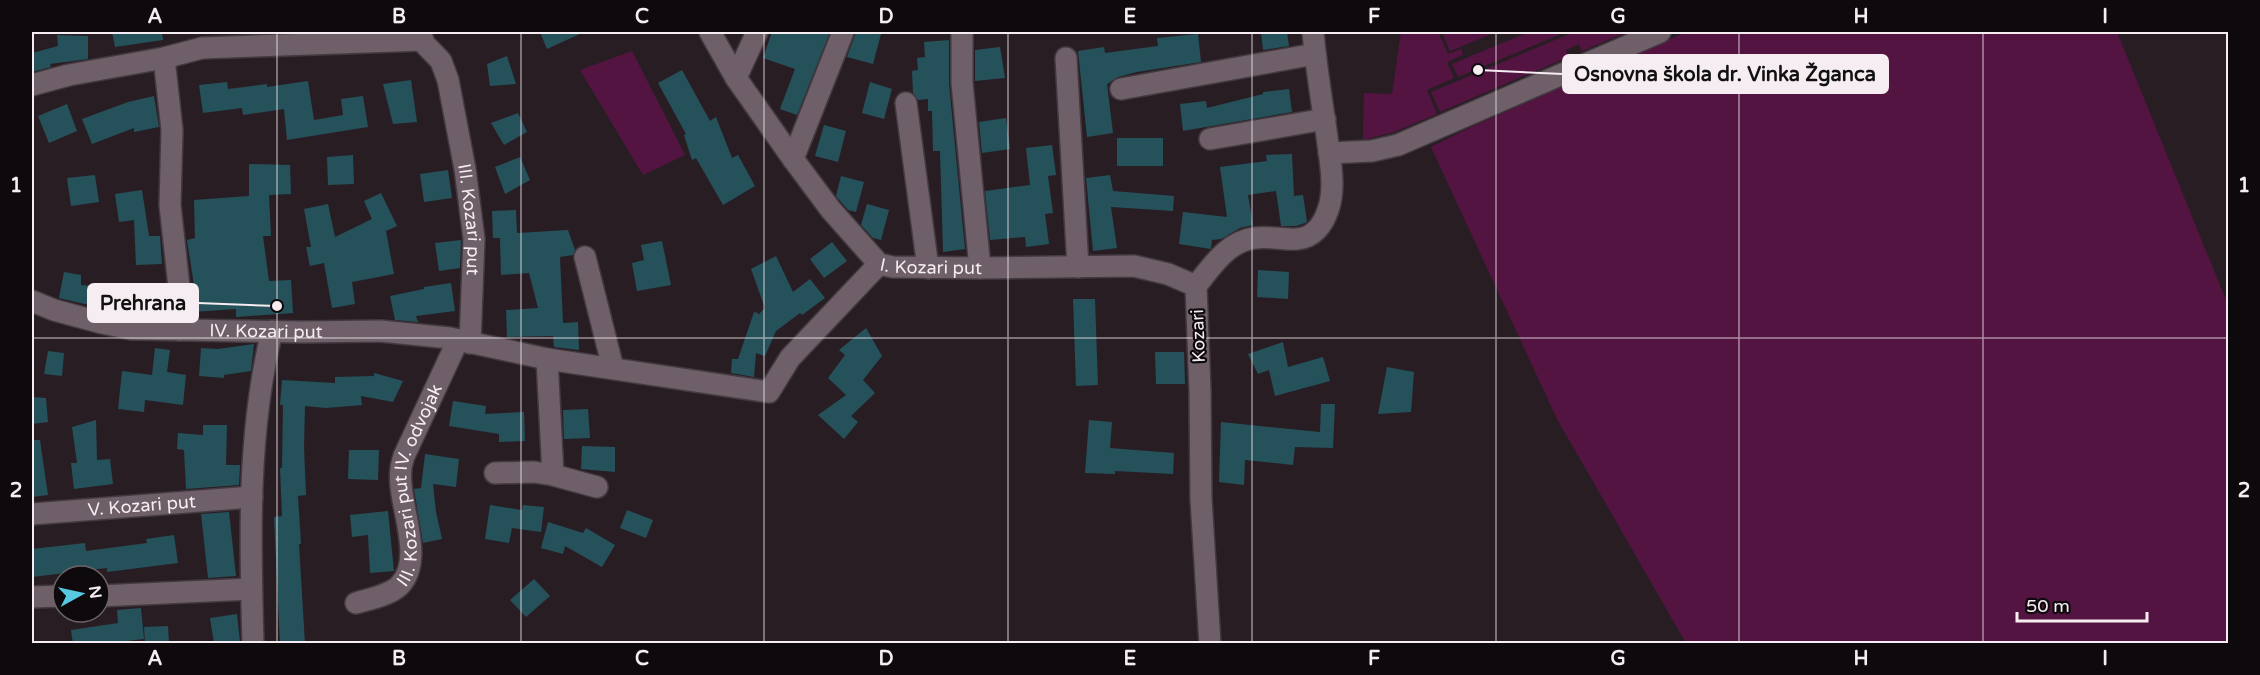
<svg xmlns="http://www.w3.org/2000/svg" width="2260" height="675" font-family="'Varela Round',sans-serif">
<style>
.green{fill:#541442}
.building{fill:#25515b}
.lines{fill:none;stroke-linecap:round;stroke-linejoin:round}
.minor-casing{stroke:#433a40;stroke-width:24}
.minor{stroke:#6e5f68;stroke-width:21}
.grid{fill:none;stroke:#f6edf2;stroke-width:1.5;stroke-opacity:0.55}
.labels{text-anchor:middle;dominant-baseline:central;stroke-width:4.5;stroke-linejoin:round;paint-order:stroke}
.street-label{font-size:18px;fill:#f6edf2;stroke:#0e090c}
.leader{fill:none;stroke:#f6edf2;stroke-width:2}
.callout-dot{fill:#f6edf2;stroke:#0e090c;stroke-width:2}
.callout{fill:#f6edf2;stroke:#f6edf2;stroke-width:2}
.callout-label{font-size:20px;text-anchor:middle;font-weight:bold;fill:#111}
.neatline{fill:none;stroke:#f6edf2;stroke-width:2}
.grid-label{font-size:20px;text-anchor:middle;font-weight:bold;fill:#f6edf2}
</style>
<rect width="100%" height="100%" fill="#291d24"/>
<g class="green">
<path d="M1401,32H1438L1448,54L1461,49L1463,55L1447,62L1454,78L1427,90L1437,114L1394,132L1363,140L1364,93L1392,94Z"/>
<path d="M1442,32H1496L1450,51Z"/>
<path d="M1529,32H1557L1559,35L1458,77L1452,64Z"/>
<path d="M1574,32H1627L1582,51L1579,44L1566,50L1568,57L1440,112L1431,92Z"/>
<path d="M1686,32H2117L2228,305V643H1686L1557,419L1431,147L1469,128Z"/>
<path d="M632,51L685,155L643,175L580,70Z"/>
</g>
<g class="building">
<path d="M112,32H162L163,40L115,47Z"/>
<path d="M540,32H584L547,49Z"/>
<path d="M772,32H830L797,115L780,109L795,69L763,58Z"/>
<path d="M856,32L881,34L873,64L847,57Z"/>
<path d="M1261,32H1287L1289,46L1263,50Z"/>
<path d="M1198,34L1201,62L1137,72L1118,77L1107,84L1113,133L1087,137L1078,51L1104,47L1105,53L1158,46L1157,38Z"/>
<path d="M57,35L88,36V59L50,64L51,67L32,72V53L58,46Z"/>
<path d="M949,40V84L965,249L943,252L940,151H933L932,111H928V99L918,100L913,93L912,71L918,70L917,58L925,57L924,42Z"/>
<path d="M1000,47L1005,78L975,81V50Z"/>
<path d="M507,56L516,84L490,86L487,64Z"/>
<path d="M682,70L710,121L716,117L732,158L738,155L755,186L723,205L696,158L692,160L684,135L686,134L658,83Z"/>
<path d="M411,80L417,122L393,124L383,84Z"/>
<path d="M308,81L314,120L343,115L341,99L363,96L368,127L287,140L284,109L243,115L242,108L203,113L199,85L227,82L228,89L267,84V87Z"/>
<path d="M870,82L892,89L884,119L862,113Z"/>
<path d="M1289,89L1292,112L1183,131L1180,104L1206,101L1207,108L1263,94V92Z"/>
<path d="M154,96L159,127L134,132V128L92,144L82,119L128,102Z"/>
<path d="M67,104L77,131L49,143L38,116Z"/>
<path d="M518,113L527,132L504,145L491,123Z"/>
<path d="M1006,118L1010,149L982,153L979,122Z"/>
<path d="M824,125L846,131L838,162L815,156Z"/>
<rect x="1117" y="138" width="46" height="28"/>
<path d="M1052,145L1056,175L1048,176L1053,213L1045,214L1049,244L1026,247L1025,237L990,240L985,191L1030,185L1026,148Z"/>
<path d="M1292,154L1294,196L1303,195L1307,221L1305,223L1296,226H1281L1276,191L1248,195L1253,225L1240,228L1221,239L1212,240L1211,249L1179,244L1183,212L1227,217L1220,167L1267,161L1266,155Z"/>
<path d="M353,155L354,184L328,185L327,157Z"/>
<path d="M520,157L530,180L505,194L495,167Z"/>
<path d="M249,164L290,165L291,194L269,195L271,236H263L269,281L291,280L293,313L236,317V309L193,312L192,285H194L187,240L195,238L194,200L249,196Z"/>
<path d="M448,170L452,198L424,202L420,174Z"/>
<path d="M95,175L99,202L71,206L67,178Z"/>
<path d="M1110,175L1113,191L1174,196L1173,211L1111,207L1117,248L1093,251L1086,178Z"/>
<path d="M841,176L864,182L856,212L848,210L836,196Z"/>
<path d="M142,190L149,236H160L162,264L136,265L134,220L119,222L115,194Z"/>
<path d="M381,193L397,226L386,231L394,274L352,282L355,304L332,308L324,263L310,266L306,247H311L304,209L328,204L335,237L372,219L364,201Z"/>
<path d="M867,204L889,210L881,240L873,238L861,225Z"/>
<path d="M516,210L517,233L568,230L575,250L573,255L560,257L563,323L578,322L579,350L554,347L553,336L507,337L506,310L538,308L529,273L501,275L500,238H493L492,211Z"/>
<path d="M461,240L460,268L439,271L435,243Z"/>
<path d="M662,241L671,285L637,291L632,263L644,260L641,245Z"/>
<path d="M832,242L847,261L824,278L810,259Z"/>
<path d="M776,256L793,292L810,279L825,298L802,315L800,313L776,331L765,356L756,353L754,377L731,373L732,359H738L754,312L758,313V315L765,308L751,269Z"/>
<path d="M1258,270L1289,272L1288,299L1257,297Z"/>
<path d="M64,272L81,275V285L93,286L89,305L59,298Z"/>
<path d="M451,283L455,311L416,316L418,322L395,320L390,296L424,289V287Z"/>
<path d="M1073,299H1095L1098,385L1076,386Z"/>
<path d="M866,328L882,356L863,380L875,393L851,416L858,422L844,439L818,415L846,395L828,378L845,355L839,350Z"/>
<path d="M1283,342L1288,367L1323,357L1330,381L1275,396L1269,370L1258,374L1248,354Z"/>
<path d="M254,344L251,371L224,375V378L199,376L201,348L218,349Z"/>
<path d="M155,348L170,350L167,372L186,375L183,405L145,400L144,412L118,409L122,371L152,375Z"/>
<path d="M48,351L64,353L62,376L44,374Z"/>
<path d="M1155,352H1184L1185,384H1156Z"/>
<path d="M1387,367L1414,372L1411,412L1378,414Z"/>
<path d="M374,373L403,381L393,402L361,396L362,405L326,408L305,406L304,447L306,495L298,496L301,544H299L305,644H280L274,517L282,516L280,468H282L283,405H280L282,380L335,383V377L374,376Z"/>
<path d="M32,397L46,398L48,422L32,424Z"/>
<path d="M453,401L486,406L485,414L524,412L525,441L499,442V434L449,426Z"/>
<path d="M1321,404H1335L1333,448L1295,447L1293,465L1245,460L1244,485L1219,482L1221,422L1320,432Z"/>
<path d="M588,409L590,438L564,439L563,410Z"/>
<path d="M96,420L97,460L110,459L113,484L74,489L71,463H77L72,427Z"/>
<path d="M1089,420L1112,422L1110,448L1174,453L1173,474L1115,471V474L1085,473Z"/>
<path d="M203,425H227L226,465H240L239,485L186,489L184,450L177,449L178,433L203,435Z"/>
<path d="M32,440H40L48,495L32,497Z"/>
<path d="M582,446L615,447V472L581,469Z"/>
<path d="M349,450H379L378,480L348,479Z"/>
<path d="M425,454L459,459L456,487L433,484L436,512L442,539L423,543L414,489L421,488Z"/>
<path d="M490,505L522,510L523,505L544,507L541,532L512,528L509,543L485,539Z"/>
<path d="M627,510L653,520L646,538L620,528Z"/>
<path d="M388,511L394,571L370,573L368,535L352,537L350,515Z"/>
<path d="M229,512L236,576L208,578L201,514Z"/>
<path d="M548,522L583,533L586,528L615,545L602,567L565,546L563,554L541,548Z"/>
<path d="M174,535L178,563L107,572V568L32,577V549L85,543L86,551L147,543L146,539Z"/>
<path d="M534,579L550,596L526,617L510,600Z"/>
<path d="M141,608L144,639L101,644H73L71,630L118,623L117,610Z"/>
<path d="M237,614L240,642L214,644L210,618Z"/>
<path d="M168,626L169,644H145L144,627Z"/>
</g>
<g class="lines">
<defs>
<g id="minor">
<path id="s1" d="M413,32L441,61L448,80L465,169L474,239L470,343"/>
<path id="s2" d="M710,32L736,78L793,159L831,210L879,264L893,267L980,268L1134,266L1168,274L1196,286"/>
<path d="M962,32V83L980,268"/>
<path d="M164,58L172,130L170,205L180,296V330"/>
<path d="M1066,58L1078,267"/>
<path d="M736,78L757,32"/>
<path d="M32,85L69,75L164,58L202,48L423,40"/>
<path d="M1121,89L1315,54"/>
<path d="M906,103L928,268"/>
<path d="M1210,139L1325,119"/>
<path d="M1329,153L1372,151L1398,145L1660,32"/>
<path d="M793,159L843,32"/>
<path d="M585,257L613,368"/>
<path id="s3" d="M32,301L54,310L102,323L131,329L303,332L380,331L450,338L547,359L769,392L790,358L879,264"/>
<path d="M547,359L553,475"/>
<path d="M495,473L534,472L553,475L597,487"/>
<path id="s4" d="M32,514L252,497"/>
<path d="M99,596L251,589"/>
<path d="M32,597L63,596"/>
<path id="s5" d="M356,603C369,599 388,596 399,586C427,558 396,502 401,469C401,465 403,460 404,456L458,340"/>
<path d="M253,644C250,540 247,433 272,331"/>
<path d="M1210,644L1201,499L1200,391L1196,286C1212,266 1228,241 1255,238C1269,236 1283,240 1297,239C1313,238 1323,225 1328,210C1336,188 1330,160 1327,137C1322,102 1316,67 1313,32"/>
</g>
</defs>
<use href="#minor" class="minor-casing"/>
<use href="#minor" class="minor"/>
</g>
<path class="grid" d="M277,32V644M521,32V644M764,32V644M1008,32V644M1252,32V644M1496,32V644M1739,32V644M1983,32V644M32,338H2228"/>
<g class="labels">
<g class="street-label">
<text stroke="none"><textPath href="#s1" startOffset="202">III. Kozari put</textPath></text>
<text stroke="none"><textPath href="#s2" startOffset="340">I. Kozari put</textPath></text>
<text stroke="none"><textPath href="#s3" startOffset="238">IV. Kozari put</textPath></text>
<text transform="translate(1198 336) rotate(-92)">Kozari</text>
<text stroke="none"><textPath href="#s5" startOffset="154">III. Kozari put IV. odvojak</textPath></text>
<text stroke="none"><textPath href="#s4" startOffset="110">V. Kozari put</textPath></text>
</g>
</g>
<path class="leader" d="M1478 70L1563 74M277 306L198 303"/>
<g class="callout-dot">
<circle cx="1478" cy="70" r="6"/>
<circle cx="277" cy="306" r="6"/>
</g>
<g class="callout">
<rect x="1563" y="55" width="325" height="38" rx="6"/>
<rect x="88" y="284" width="110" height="38" rx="6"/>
</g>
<g class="callout-label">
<text x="1725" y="81">Osnovna škola dr. Vinka Žganca</text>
<text x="143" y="310">Prehrana</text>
</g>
<rect width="2260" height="675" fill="none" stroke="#0e090c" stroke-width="66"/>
<g transform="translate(81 594) rotate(82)"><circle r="28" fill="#0e090c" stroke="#6b6468" stroke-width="1.5"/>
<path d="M0-4.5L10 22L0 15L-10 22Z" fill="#56c9e1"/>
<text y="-9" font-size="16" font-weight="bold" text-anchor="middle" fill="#f6edf2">N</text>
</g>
<path d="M2017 612v9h130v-9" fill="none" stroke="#f6edf2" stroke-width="3"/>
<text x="2026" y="612" font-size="18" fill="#f6edf2" stroke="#0e090c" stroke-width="4.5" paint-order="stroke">50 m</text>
<rect x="33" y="33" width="2194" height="609" class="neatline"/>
<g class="grid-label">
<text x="155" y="23">A</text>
<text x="399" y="23">B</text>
<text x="642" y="23">C</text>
<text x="886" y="23">D</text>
<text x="1130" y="23">E</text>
<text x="1374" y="23">F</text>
<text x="1618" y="23">G</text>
<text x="1861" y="23">H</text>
<text x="2105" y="23">I</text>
<text x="16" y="192">1</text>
<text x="2244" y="192">1</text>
<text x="16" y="497">2</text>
<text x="2244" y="497">2</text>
<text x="155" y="665">A</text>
<text x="399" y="665">B</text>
<text x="642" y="665">C</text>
<text x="886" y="665">D</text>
<text x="1130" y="665">E</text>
<text x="1374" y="665">F</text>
<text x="1618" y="665">G</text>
<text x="1861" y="665">H</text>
<text x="2105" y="665">I</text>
</g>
</svg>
